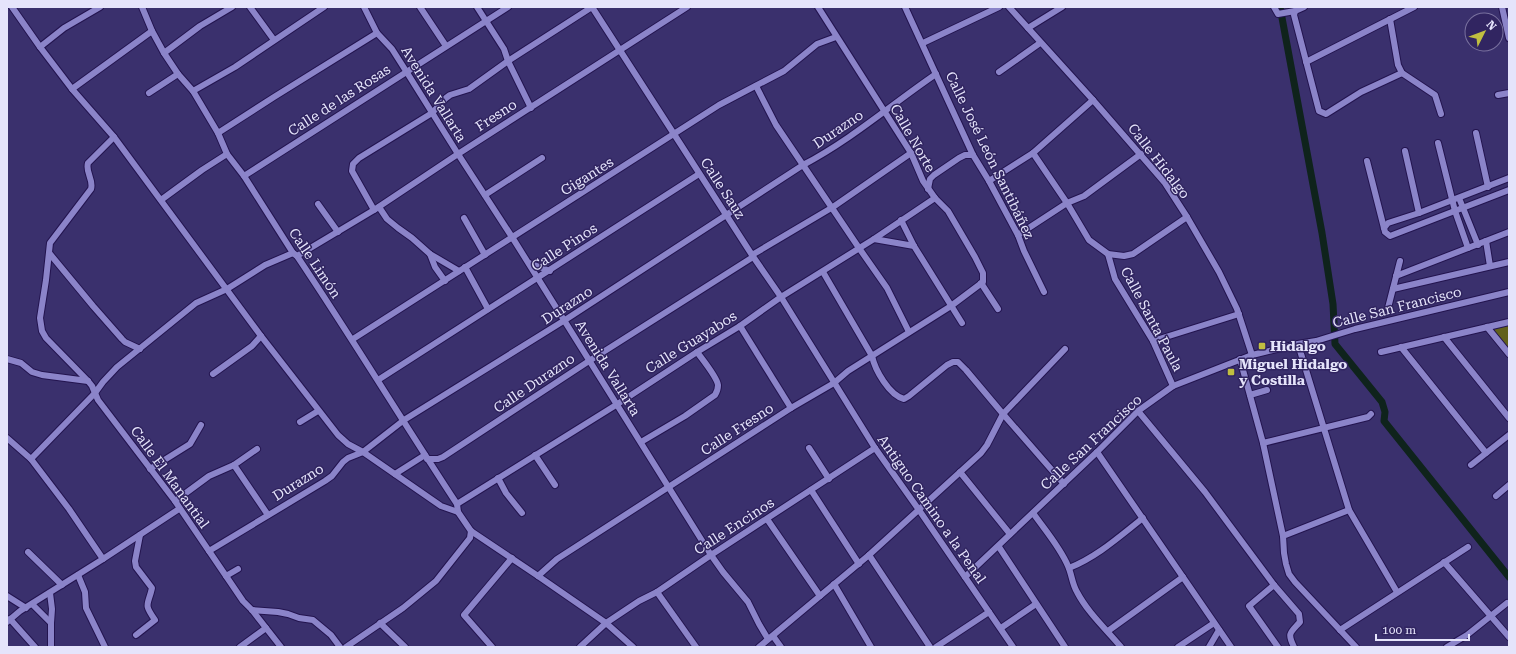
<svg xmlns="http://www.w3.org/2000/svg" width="1516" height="654" font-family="'Roboto Serif',serif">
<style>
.green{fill:#61601c}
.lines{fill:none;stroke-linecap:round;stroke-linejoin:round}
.canal{stroke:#0f231c;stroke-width:7}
.minor-casing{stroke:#23144f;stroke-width:8}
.minor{stroke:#8b84c9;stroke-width:6}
.poi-dot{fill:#c0be40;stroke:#312561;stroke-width:1.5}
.labels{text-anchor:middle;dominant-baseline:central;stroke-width:3;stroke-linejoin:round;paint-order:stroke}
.street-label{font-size:14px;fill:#e5e4fb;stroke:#312561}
.poi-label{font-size:14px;font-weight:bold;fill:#e5e4fb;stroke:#312561;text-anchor:start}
</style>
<rect width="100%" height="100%" fill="#3a306d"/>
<path class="green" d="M1509,324V350L1494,330L1497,327Z"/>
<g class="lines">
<path class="canal" d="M1280,7L1322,233L1333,304L1335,344L1382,402L1385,412L1384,421L1509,577"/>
<defs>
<g id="minor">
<path d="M12,7L40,47L72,89L114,137L261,336L338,435L348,444L363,452L441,506L458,512"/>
<path d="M142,7L152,31L164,53L178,74L193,91L218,133L227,154L244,176L293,253L297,256C352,338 403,422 457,504L458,512L471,531L538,576L606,623L633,647"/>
<path d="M250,7L274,40"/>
<path d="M364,7L377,33L392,49L406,71L458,154L512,237L711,555L723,572L748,602L759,624L768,639"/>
<path d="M420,7L446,46"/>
<path d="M477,7L504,49L508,61L531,108"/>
<path d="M592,7L752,255L781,297L875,448L919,510L1013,647"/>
<path d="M905,7L973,155L989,181L1018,235L1024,251L1044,292"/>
<path d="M1009,7L1093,100L1165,183L1187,217L1219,272L1237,309L1252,355"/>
<path d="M1274,7L1278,14L1295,11L1304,7"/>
<path d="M1502,7L1509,38"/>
<path d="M1295,11L1294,15L1319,111L1326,114L1361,92L1402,73"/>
<path d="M1390,19L1398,65L1402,73L1435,95L1441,114"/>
<path d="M1028,28L1062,7"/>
<path d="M923,43L999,7"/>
<path d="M40,47L64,28L100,7"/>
<path d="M164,53L200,26L232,7"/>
<path d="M1306,62L1414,7"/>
<path d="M999,72L1040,43"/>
<path d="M756,86L776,125L859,248L887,288L909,332"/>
<path d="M72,89L152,31"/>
<path d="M193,91L235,67L324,7"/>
<path d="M149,93L178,74"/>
<path d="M1498,95L1509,93"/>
<path d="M218,133L274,97L377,33"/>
<path d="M1476,133L1488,187"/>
<path d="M114,137L88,163C85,172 94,180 91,189L50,243L46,280L40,318L42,331L46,338L88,381L92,386L98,400L175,501L243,601L252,610L281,647"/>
<path d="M1438,143L1455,211L1468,248"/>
<path d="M1405,151L1419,213"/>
<path d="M1033,153L1067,203L1089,240L1108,254L1115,279L1153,341L1173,386"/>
<path d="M1367,161L1385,232L1390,236L1509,190"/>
<path d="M244,176L508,7"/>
<path d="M989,181L1033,153L1093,100"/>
<path d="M928,189L930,179L934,175L959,158L965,155H973"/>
<path d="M485,195L542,158"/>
<path d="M1459,198L1478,245"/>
<path d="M161,200L202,170L227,154"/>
<path d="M318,204L338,232"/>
<path d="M379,207L387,219L398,228L412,238L430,254L459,271"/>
<path d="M374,210L352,171L353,164L359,158L432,113L446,98L450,95L469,89L508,61L592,7"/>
<path d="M464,218L485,255"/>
<path d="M901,220L914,246L962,323"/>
<path d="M1384,228L1388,223L1419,213L1509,178"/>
<path d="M1018,235L1067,203L1084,196L1141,154"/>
<path d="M874,239L914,246"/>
<path d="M1486,241L1490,266"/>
<path d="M50,254L93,306L122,339L125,342L140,349"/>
<path d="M430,254L435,267L445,281"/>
<path d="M1108,254L1124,256L1133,254L1187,217"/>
<path d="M752,255L833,207L911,153"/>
<path d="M297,256L374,210L458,154L687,7"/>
<path d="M529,263L550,271"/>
<path d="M465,267L488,309"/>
<path d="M823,272L872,356C875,370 889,395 904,399L909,396L947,365L953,362H958L966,370L1003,414L1064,484"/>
<path d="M1396,276L1509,232"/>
<path d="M981,283L998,309"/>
<path d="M1393,289L1509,262"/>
<path d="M1388,308L1400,261"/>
<path d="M740,326L791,408"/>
<path d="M1487,327L1509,354"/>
<path d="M1444,337L1509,418"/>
<path d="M353,339L719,105L784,71L817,44L836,37"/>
<path d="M1153,341L1239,314"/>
<path d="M1298,344L1349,510L1397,592"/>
<path d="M1401,347L1486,453"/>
<path d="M1381,352L1509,322"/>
<path d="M7,359L21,363L32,372L42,375L88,381"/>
<path d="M1240,359L1263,443L1283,536L1284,553L1286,564L1289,574L1295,582L1356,647"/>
<path d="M213,374L252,346L261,336"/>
<path d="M378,380L699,174"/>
<path d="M1250,395L1267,390"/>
<path d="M1138,411L1205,492L1274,585L1299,614L1300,622C1290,633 1287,633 1294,647"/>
<path d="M300,422L318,411"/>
<path d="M7,438L31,459L69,509L103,559"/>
<path d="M641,442L685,416L715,395C717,392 718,389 718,385C717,377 702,359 697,352"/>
<path d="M1263,443L1368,417L1371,414"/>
<path d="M809,448L829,479"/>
<path d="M257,449L234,465L268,515"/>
<path d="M1097,452L1231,647"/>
<path d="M535,455L555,485"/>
<path d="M31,459L95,393L103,382L117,367L196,303L227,289L265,265L293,253"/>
<path d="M427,459H438L443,457L589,361L753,257"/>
<path d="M1471,465L1509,435"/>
<path d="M150,469L190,444L201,425"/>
<path d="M960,472L1010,534"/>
<path d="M395,474L425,455"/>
<path d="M498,478L506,493L522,513"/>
<path d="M811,490L859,564"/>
<path d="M1496,496L1509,485"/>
<path d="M175,501L209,476L234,465"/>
<path d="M457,504L616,405L697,352L740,326L781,297L874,239L935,198"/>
<path d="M1033,513C1045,530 1060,547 1068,566C1072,575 1072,584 1077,592C1088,613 1106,629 1121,647"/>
<path d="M767,519L820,596"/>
<path d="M1283,536L1349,510"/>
<path d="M999,547L1065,647"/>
<path d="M209,551L325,481L332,476L343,462L348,458L363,452L404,420L565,320L803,165C851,140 892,104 936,74"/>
<path d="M28,552L62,585"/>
<path d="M869,555L930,647"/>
<path d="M1444,562L1509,637"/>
<path d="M1069,568C1097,557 1120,536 1143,518"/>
<path d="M78,575L85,592L86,608L105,647"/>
<path d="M226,576L238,569"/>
<path d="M538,576L557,559L791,408L834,383L848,371L951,306L983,282V273L975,257L948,211L935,198L923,181L911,153L818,7"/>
<path d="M965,577L1097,452L1138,411L1173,386L1252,355L1298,344L1316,341L1355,329L1509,292"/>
<path d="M834,584L871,647"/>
<path d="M1274,585L1249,606L1278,647"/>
<path d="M657,592L696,647"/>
<path d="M50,593L52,609L51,623"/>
<path d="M7,596L26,608"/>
<path d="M32,604L51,623V647"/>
<path d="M252,610L278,612L288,614L299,618L313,620L331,635L340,647"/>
<path d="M10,619L35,647"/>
<path d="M7,622L20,611L103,559L179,509"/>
<path d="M380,623L405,647"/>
<path d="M1001,628L1036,604"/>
<path d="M1340,630L1468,547"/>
<path d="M1108,631L1183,577"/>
<path d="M136,635L155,620C143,603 148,606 152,588L136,567L135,561L140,535"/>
<path d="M773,636L781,647"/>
<path d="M240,647L266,628"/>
<path d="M346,647L403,608L436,581L470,538L471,531"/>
<path d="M492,647L464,615L512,558"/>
<path d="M580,647L606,623L639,601L657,592L711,555L875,448"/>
<path d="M759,647L869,555L981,453L987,445L1003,414L1065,349"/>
<path d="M936,647L989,612"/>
<path d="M1178,647L1214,623"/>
<path d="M1209,647L1219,630"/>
<path d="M1447,647L1467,635L1507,603"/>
</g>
</defs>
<use href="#minor" class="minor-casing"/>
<use href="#minor" class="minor"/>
</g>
<g class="poi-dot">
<rect x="1258" y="342" width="8" height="8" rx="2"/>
<rect x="1227" y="368" width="8" height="8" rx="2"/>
</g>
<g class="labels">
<g class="street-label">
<text transform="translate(434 94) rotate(58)">Avenida Vallarta</text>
<text transform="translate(339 100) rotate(-33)">Calle de las Rosas</text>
<text transform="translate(496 115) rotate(-33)">Fresno</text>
<text transform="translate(838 129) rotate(-34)">Durazno</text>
<text transform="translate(913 138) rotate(60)">Calle Norte</text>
<text transform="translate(990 155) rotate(64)">Calle José León Santibáñez</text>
<text transform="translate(1159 161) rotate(52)">Calle Hidalgo</text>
<text transform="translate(587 176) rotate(-32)">Gigantes</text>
<text transform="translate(723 188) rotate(57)">Calle Sauz</text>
<text transform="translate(564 247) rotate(-33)">Calle Pinos</text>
<text transform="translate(315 263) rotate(56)">Calle Limón</text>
<text transform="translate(567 305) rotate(-33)">Durazno</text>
<text transform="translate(1397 307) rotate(-14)">Calle San Francisco</text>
<text transform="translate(1152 319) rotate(62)">Calle Santa Paula</text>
<text transform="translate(691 342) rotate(-32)">Calle Guayabos</text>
<text transform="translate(608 368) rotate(58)">Avenida Vallarta</text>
<text transform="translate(534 383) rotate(-34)">Calle Durazno</text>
<text transform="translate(737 429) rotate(-33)">Calle Fresno</text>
<text transform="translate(1091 442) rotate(-43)">Calle San Francisco</text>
<text transform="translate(170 477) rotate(54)">Calle El Manantial</text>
<text transform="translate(298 482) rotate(-32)">Durazno</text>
<text transform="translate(932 509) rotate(55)">Antiguo Camino a la Penal</text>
<text transform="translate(734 526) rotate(-33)">Calle Encinos</text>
</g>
<g class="poi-label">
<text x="1270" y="346">Hidalgo</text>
<text x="1239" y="364">Miguel Hidalgo<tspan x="1239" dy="16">y Costilla</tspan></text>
</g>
</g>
<rect width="1516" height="654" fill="none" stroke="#e5e4fb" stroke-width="16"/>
<g transform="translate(1484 32) rotate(48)"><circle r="19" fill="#312561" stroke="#79719f"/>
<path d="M0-3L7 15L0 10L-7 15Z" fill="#c0be40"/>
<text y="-6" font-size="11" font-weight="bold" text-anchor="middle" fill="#e5e4fb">N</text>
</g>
<path d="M1376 634v6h93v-6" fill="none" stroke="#e5e4fb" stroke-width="2"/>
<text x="1382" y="634" font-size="12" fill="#e5e4fb" stroke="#312561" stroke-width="3" paint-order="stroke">100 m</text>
</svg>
